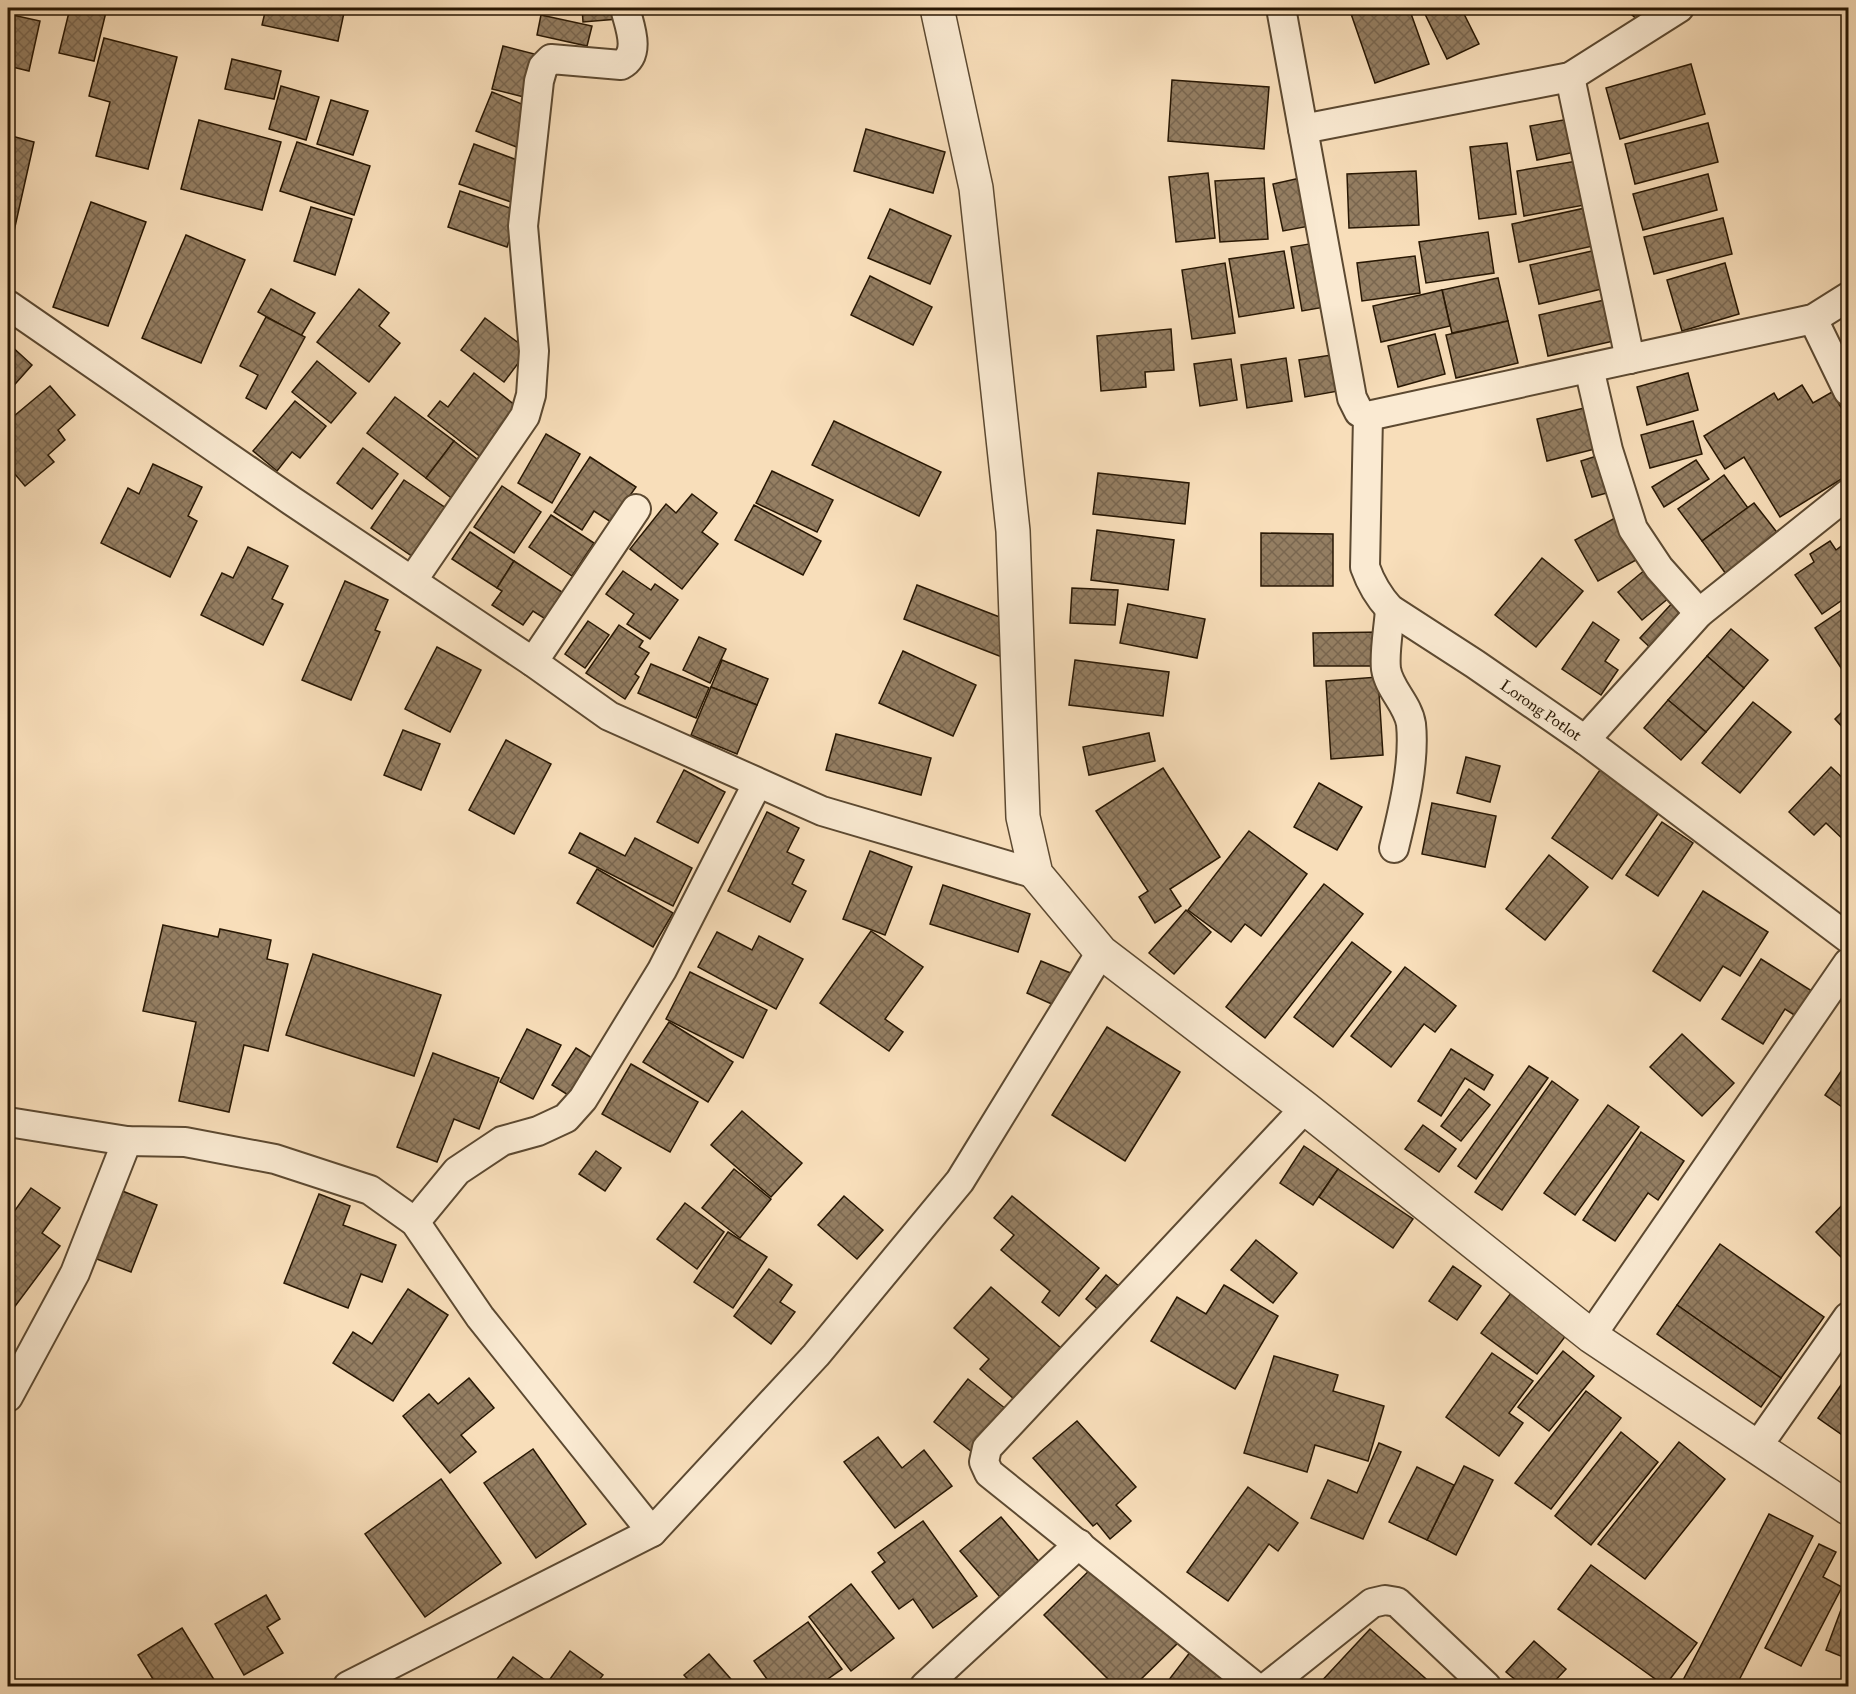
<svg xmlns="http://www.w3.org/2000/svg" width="1856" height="1694" font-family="'IM FELL Great Primer',serif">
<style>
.building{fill:url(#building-cross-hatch);stroke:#281703;stroke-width:1.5}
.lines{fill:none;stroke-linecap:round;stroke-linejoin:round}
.minor-casing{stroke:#5c4931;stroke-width:32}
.tertiary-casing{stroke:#5c4931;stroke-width:36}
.minor{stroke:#faead2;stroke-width:28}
.tertiary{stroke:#faead2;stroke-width:33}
.labels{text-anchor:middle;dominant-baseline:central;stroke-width:4.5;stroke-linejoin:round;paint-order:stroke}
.street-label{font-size:16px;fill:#281703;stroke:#faead2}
</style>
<defs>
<pattern id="building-cross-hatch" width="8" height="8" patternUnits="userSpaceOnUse" patternTransform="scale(1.5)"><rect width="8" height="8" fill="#947e62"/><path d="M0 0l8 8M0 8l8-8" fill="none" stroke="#79664f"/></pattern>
</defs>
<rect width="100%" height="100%" fill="#f8deba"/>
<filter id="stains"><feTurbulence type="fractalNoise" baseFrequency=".00333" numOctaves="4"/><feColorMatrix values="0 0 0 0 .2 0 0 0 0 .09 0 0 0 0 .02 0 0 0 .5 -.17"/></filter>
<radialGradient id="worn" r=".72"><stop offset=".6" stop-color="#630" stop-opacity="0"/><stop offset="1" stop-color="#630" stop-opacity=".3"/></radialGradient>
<g class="building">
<path d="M70,8H107L94,61L59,53Z"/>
<path d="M266,8H345L338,41L262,25Z"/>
<path d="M535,8H576L577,10L536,13Z"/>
<path d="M582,8H616L618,19L583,22Z"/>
<path d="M1349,8H1409L1429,64L1375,83Z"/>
<path d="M1422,8H1461L1479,44L1447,59Z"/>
<path d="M1624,8H1652L1640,22Z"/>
<path d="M8,14L40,21L29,71L8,66Z"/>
<path d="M541,15L592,26L587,46L537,35Z"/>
<path d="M104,38L177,57L148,169L96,156L110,102L89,96Z"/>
<path d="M503,46L542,56L532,99L492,89Z"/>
<path d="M232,59L281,71L274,99L225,89Z"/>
<path d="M1691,64L1705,114L1620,139L1606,88Z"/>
<path d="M1172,80L1269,87L1264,149L1168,141Z"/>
<path d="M281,86L319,97L306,140L269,129Z"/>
<path d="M492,92L534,109L519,148L476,131Z"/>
<path d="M331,100L368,111L353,155L317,144Z"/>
<path d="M1574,118L1580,151L1537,160L1530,126Z"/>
<path d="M199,120L281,142L262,210L181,189Z"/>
<path d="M1708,123L1718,162L1635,184L1625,144Z"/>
<path d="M866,129L945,152L933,193L854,171Z"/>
<path d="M8,135L34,142L12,240L8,239Z"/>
<path d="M297,142L370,166L354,215L280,191Z"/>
<path d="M1507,143L1516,214L1479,219L1470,147Z"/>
<path d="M474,144L528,164L514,203L459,184Z"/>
<path d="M1583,160L1590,204L1524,216L1517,171Z"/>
<path d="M1416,171L1419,225L1349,228L1347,174Z"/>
<path d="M1208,173L1215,238L1176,242L1169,177Z"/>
<path d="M1708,174L1717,210L1643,230L1633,194Z"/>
<path d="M1305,177L1315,225L1283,231L1273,184Z"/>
<path d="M1264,178L1268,239L1220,242L1215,181Z"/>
<path d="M460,191L519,211L507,247L448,227Z"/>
<path d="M91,202L146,222L108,326L53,307Z"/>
<path d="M311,207L352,219L335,275L294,261Z"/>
<path d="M1585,208L1593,246L1519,262L1512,224Z"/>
<path d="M890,209L951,236L930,284L868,258Z"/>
<path d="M1723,218L1732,254L1654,274L1644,237Z"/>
<path d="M1488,232L1494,273L1426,283L1419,242Z"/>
<path d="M186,235L245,260L201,363L142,338Z"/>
<path d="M1321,242L1331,306L1302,311L1291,247Z"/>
<path d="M1601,249L1610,287L1539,304L1530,265Z"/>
<path d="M1284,251L1294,308L1239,317L1229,259Z"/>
<path d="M1415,256L1420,293L1362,301L1357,263Z"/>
<path d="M1225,263L1235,333L1192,339L1182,270Z"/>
<path d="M1725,263L1739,314L1682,331L1667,280Z"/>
<path d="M870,276L932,307L913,345L851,315Z"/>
<path d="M1498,278L1508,321L1452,333L1442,290Z"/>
<path d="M271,289L315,313L301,336L258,312Z"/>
<path d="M359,289L389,313L379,326L400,343L369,382L317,342Z"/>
<path d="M1442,290L1450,326L1381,342L1373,306Z"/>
<path d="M1609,299L1618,340L1548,356L1539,315Z"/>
<path d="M266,317L305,337L266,409L246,398L258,375L240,366Z"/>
<path d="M485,318L528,350L504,382L461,350Z"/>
<path d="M1508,321L1518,363L1456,378L1446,335Z"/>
<path d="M1171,329L1174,370L1145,372L1146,387L1101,391L1097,336Z"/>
<path d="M1435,334L1445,374L1398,387L1388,346Z"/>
<path d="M8,343L32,365L8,392Z"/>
<path d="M1338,354L1344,390L1305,397L1299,360Z"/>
<path d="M1286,358L1292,401L1247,408L1241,365Z"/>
<path d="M1231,359L1237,400L1200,406L1194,364Z"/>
<path d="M317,361L356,393L331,423L292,392Z"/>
<path d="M474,373L525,413L487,462L428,416L440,401L448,407Z"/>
<path d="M1688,373L1698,410L1647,425L1637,387Z"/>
<path d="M1802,385L1813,403L1832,392L1848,419V475L1780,517L1744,457L1725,469L1704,436L1774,393L1778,400Z"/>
<path d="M50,386L75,415L58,430L65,440L48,455L54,462L25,486L8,466V421Z"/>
<path d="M395,397L454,441L426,478L367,433Z"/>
<path d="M295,401L326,426L300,458L292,452L277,471L253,451Z"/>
<path d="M1589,407L1599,448L1547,461L1537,419Z"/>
<path d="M834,421L941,472L919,516L812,465Z"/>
<path d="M1693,421L1702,454L1650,468L1641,435Z"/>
<path d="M546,434L580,454L552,503L518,483Z"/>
<path d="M454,441L487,467L459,504L426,478Z"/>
<path d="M363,448L398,474L372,509L337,483Z"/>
<path d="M1603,454L1614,491L1592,497L1581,461Z"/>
<path d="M590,457L636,487L611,522L594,511L582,530L554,512Z"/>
<path d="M1696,460L1709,479L1664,507L1652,487Z"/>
<path d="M153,464L202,487L188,516L197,521L170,577L101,543L128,488L139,494Z"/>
<path d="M772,471L833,500L817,532L756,503Z"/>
<path d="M1098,473L1189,483L1185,524L1093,514Z"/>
<path d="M1724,475L1748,508L1702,541L1678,509Z"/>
<path d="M404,480L449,510L416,559L371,528Z"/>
<path d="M502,486L541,512L514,553L474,527Z"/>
<path d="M692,494L717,513L702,532L718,544L682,589L630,549L666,504L676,513Z"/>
<path d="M1754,503L1779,535L1726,574L1702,541Z"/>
<path d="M754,505L821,541L803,575L735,540Z"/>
<path d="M1624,513L1647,554L1598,581L1575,540Z"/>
<path d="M551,515L594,543L572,576L529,547Z"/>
<path d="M1097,530L1174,540L1168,590L1091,580Z"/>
<path d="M470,532L514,561L497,588L452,559Z"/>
<path d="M1261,533L1333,534V586H1261Z"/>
<path d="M1830,541L1836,550L1848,541V596L1822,614L1795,575L1814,562L1810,554Z"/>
<path d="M248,547L288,566L272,599L283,604L263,645L201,615L222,573L233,578Z"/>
<path d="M1542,558L1583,591L1536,647L1495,615Z"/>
<path d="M514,561L565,594L547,620L533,611L523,625L492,605L502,591L497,588Z"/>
<path d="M1651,565L1675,593L1642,620L1618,592Z"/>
<path d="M623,571L651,590L655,584L678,600L650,639L627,624L634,614L606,594Z"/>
<path d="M345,581L388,600L375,630L380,632L351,700L302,680Z"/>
<path d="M917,585L1015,623L1002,657L904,619Z"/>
<path d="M1072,588L1118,590L1115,625L1070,623Z"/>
<path d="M1675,600L1692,614L1656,653L1640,638Z"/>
<path d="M1128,604L1205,619L1197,658L1120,643Z"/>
<path d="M1848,606V676L1847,677L1815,628Z"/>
<path d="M588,621L609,635L585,668L565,654Z"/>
<path d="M1593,622L1619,640L1605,661L1618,670L1601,695L1562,669Z"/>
<path d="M619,625L643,641L639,647L649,653L635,674L639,677L625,699L586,673Z"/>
<path d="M1731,629L1768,660L1744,688L1707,656Z"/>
<path d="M1384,632V666H1314L1313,633Z"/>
<path d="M699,637L726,649L710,683L683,670Z"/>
<path d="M437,647L481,670L450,732L405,709Z"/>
<path d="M903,651L976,685L953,736L879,703Z"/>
<path d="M1707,656L1744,688L1706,732L1668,700Z"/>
<path d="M722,660L768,679L757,705L711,687Z"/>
<path d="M1075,660L1169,672L1163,716L1069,705Z"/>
<path d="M651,664L709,688L696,718L638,693Z"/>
<path d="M1378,677L1383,755L1331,759L1326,681Z"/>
<path d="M711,687L757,705L737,754L691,735Z"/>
<path d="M1668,700L1706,732L1681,760L1644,728Z"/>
<path d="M1753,702L1791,732L1740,793L1702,763Z"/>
<path d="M1848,706V733L1835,719Z"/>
<path d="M403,730L440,744L421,790L384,775Z"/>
<path d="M1149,733L1155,761L1089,775L1083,747Z"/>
<path d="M836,734L931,758L921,795L826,770Z"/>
<path d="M506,740L551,764L514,834L469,810Z"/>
<path d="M1466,757L1500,766L1490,802L1457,793Z"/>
<path d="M1831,767L1848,783V844L1826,823L1814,835L1789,812Z"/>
<path d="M1163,768L1220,857L1170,889L1181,906L1155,923L1139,897L1148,891L1096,811Z"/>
<path d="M684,770L725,792L698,843L657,822Z"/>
<path d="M1600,770L1660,811L1612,879L1552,838Z"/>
<path d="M1319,783L1362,807L1337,850L1294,827Z"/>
<path d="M1432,803L1496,816L1485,867L1422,854Z"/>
<path d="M767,812L799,828L787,852L804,860L792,884L806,891L790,922L728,891Z"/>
<path d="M1662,822L1693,843L1658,896L1626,875Z"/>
<path d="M1249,831L1307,874L1261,936L1245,924L1231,942L1188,910Z"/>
<path d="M580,833L625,856L635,838L692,868L673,906L569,853Z"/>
<path d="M870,851L912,867L885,935L843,919Z"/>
<path d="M1549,855L1588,887L1545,940L1506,909Z"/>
<path d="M597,869L673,913L653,947L577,903Z"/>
<path d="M1324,884L1363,914L1265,1038L1226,1007Z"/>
<path d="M943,885L1030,914L1018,952L930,924Z"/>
<path d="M1703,891L1768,932L1740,976L1723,966L1700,1001L1653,971Z"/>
<path d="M1186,910L1211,932L1174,974L1149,953Z"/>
<path d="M163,925L218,937L220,929L271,940L267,959L288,964L268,1051L244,1045L229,1112L179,1101L196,1022L143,1011Z"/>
<path d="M871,931L923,967L885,1019L903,1032L889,1051L820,1003Z"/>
<path d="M717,932L752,950L759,936L803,959L776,1009L698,967Z"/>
<path d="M1352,942L1391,972L1333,1047L1294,1017Z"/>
<path d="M313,954L441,995L414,1076L286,1035Z"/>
<path d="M1761,959L1815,993L1799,1018L1785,1009L1763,1044L1722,1019Z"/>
<path d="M1041,961L1078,976L1063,1009L1027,993Z"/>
<path d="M1405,967L1456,1006L1435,1032L1424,1024L1391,1067L1351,1036Z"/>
<path d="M690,972L767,1010L743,1058L666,1019Z"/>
<path d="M669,1022L733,1062L708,1102L643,1062Z"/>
<path d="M1107,1027L1180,1072L1125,1161L1052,1115Z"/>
<path d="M527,1029L561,1045L533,1099L500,1082Z"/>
<path d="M1682,1034L1734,1083L1702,1116L1650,1067Z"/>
<path d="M576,1048L597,1061L573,1098L552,1085Z"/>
<path d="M1451,1049L1493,1075L1484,1090L1465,1078L1441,1116L1418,1101Z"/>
<path d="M433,1053L499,1078L479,1129L454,1119L437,1162L397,1147Z"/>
<path d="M1848,1061V1111L1825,1095Z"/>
<path d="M631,1064L698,1102L670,1152L602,1114Z"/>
<path d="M1529,1066L1548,1078L1476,1179L1458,1166Z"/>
<path d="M1552,1081L1578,1100L1502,1210L1475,1192Z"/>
<path d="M1469,1089L1490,1105L1461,1141L1441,1126Z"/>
<path d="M1608,1105L1639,1127L1575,1215L1544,1193Z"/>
<path d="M742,1111L802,1163L771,1197L711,1145Z"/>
<path d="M1423,1125L1456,1149L1439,1172L1405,1149Z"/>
<path d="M1641,1132L1684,1161L1658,1200L1648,1193L1615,1241L1583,1220Z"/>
<path d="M1304,1146L1338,1169L1313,1205L1280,1183Z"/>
<path d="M596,1151L621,1168L605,1191L579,1174Z"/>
<path d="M734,1169L771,1199L740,1238L702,1208Z"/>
<path d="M1338,1169L1413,1219L1393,1248L1319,1197Z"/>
<path d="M31,1188L60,1208L42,1233L60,1246L13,1309L8,1305V1220Z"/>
<path d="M115,1188L157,1205L131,1272L89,1256Z"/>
<path d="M319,1194L350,1206L343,1225L396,1245L382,1282L361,1274L348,1308L284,1283Z"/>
<path d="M844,1196L883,1230L857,1259L818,1225Z"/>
<path d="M1012,1196L1099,1268L1059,1316L1042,1302L1050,1291L1001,1250L1014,1235L994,1218Z"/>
<path d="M1848,1199V1264L1816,1232Z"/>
<path d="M685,1203L724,1232L697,1269L657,1239Z"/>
<path d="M728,1232L767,1257L733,1308L694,1282Z"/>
<path d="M1256,1240L1297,1273L1273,1303L1231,1270Z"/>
<path d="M1720,1244L1824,1317L1781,1378L1677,1305Z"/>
<path d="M1453,1266L1481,1286L1457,1320L1429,1301Z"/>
<path d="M769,1269L792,1285L780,1302L795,1312L771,1344L734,1316Z"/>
<path d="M1106,1275L1127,1293L1107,1317L1086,1299Z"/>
<path d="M1224,1285L1278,1316L1235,1389L1151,1341L1177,1297L1206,1314Z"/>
<path d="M991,1287L1061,1348L1015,1400L980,1369L989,1359L954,1328Z"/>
<path d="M408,1289L448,1315L393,1401L333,1363L353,1332L372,1344Z"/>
<path d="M1514,1289L1570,1330L1537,1374L1481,1333Z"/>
<path d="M1677,1305L1781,1378L1761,1407L1657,1334Z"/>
<path d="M1563,1351L1594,1376L1549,1431L1518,1407Z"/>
<path d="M1492,1353L1533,1381L1509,1413L1523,1423L1499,1456L1446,1417Z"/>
<path d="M1274,1356L1338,1375L1333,1391L1384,1406L1368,1461L1315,1445L1307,1472L1244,1453Z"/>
<path d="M1848,1375V1439L1818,1418Z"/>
<path d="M469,1378L494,1408L461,1435L476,1452L450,1473L403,1416L429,1394L438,1404Z"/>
<path d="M968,1379L1006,1409L972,1452L934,1422Z"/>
<path d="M1586,1391L1621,1418L1551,1509L1515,1483Z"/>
<path d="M1077,1421L1136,1487L1116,1505L1131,1521L1110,1539L1097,1523L1093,1526L1033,1458Z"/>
<path d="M1621,1432L1658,1462L1591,1545L1555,1516Z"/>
<path d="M878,1437L902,1468L924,1450L952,1486L895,1528L844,1462Z"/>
<path d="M1679,1442L1725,1479L1645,1579L1598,1544Z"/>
<path d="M1379,1443L1401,1452L1363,1539L1311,1518L1328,1480L1357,1493Z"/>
<path d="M533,1449L586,1524L536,1558L484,1483Z"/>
<path d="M1464,1466L1493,1480L1456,1555L1427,1540Z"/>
<path d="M1417,1467L1454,1485L1427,1540L1389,1522Z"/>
<path d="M441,1479L501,1563L425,1617L365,1534Z"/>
<path d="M1248,1487L1298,1523L1278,1551L1269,1544L1228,1601L1187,1572Z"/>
<path d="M1769,1514L1813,1536L1736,1686H1680Z"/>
<path d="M1001,1517L1046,1570L1006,1604L960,1551Z"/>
<path d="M923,1521L977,1596L933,1628L913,1599L899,1609L872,1572L885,1562L878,1553Z"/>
<path d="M1819,1544L1836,1552L1823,1577L1842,1587L1801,1666L1765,1648Z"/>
<path d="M1099,1561L1180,1641L1134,1686H1115L1044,1615Z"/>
<path d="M1591,1565L1697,1643L1665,1686L1558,1609Z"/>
<path d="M851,1584L894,1638L851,1671L809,1617Z"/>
<path d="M1848,1591V1659L1826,1650Z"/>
<path d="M266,1595L280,1619L267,1627L283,1653L244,1675L215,1624Z"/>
<path d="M808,1622L842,1669L828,1679L834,1686H772L754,1661Z"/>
<path d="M182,1628L218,1686H141L153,1679L138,1655Z"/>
<path d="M1370,1629L1434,1686H1317Z"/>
<path d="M1534,1641L1566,1669L1550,1686H1523L1506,1672Z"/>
<path d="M1194,1647L1246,1686H1176L1168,1681Z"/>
<path d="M570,1651L603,1675L594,1686H492L513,1657L548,1682Z"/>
<path d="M709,1654L737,1686H694L684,1675Z"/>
</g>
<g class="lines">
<defs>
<g id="minor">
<path d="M1281,8L1352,398L1359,412L1368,416L1813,319L1848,297"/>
<path d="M1570,77L1630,359"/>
<path d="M1303,129L1570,77L1679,8"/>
<path d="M8,305L292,501L533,662L609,716L822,811L1036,874"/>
<path d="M1813,319L1848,391"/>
<path d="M1589,368L1608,450L1633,529L1659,568L1699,613"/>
<path id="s1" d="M1368,416L1365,567C1371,584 1378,596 1390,609L1475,664L1585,740L1848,938"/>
<path d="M412,581L525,416L531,395L534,351L523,226L539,81L543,67L551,59L621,65C642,54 629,25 625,8"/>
<path d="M1390,609C1389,627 1384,652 1386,669C1389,689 1408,704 1411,724C1415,763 1403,811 1394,848"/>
<path d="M533,662L636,509"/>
<path d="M1585,740L1699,613L1848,494"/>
<path d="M8,1122L127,1141L185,1142L275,1159L370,1190L415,1222L480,1317L652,1532"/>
<path d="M415,1222L457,1171L502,1141L538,1131L566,1118L583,1099L662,970L757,784"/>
<path d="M1591,1336L1848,963"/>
<path d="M8,1397L75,1273L127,1141"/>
<path d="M1757,1447L1848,1317"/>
<path d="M348,1686L652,1532L816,1355L960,1181L1101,952"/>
<path d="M925,1686L1079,1544"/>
<path d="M1254,1686L989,1473L984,1462L987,1448L1305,1108"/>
<path d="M1268,1686L1372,1603L1385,1600L1397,1602L1486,1686"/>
</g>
<path id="tertiary" d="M937,8L976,188L1013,531L1023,817L1036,874L1101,952L1305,1108L1591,1336L1848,1508"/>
</defs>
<use href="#minor" class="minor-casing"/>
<use href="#tertiary" class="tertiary-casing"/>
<use href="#minor" class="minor"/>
<use href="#tertiary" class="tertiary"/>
</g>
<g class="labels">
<g class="street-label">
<text stroke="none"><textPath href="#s1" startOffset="382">Lorong Potlot</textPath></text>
</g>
</g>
<rect width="1856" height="1694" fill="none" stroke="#f8deba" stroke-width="30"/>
<rect x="9" y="9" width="1838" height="1676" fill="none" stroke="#281703" stroke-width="3"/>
<rect x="15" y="15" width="1826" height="1664" fill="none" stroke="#281703" stroke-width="1.5"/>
<rect width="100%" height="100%" filter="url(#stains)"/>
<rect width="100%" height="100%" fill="url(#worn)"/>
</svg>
